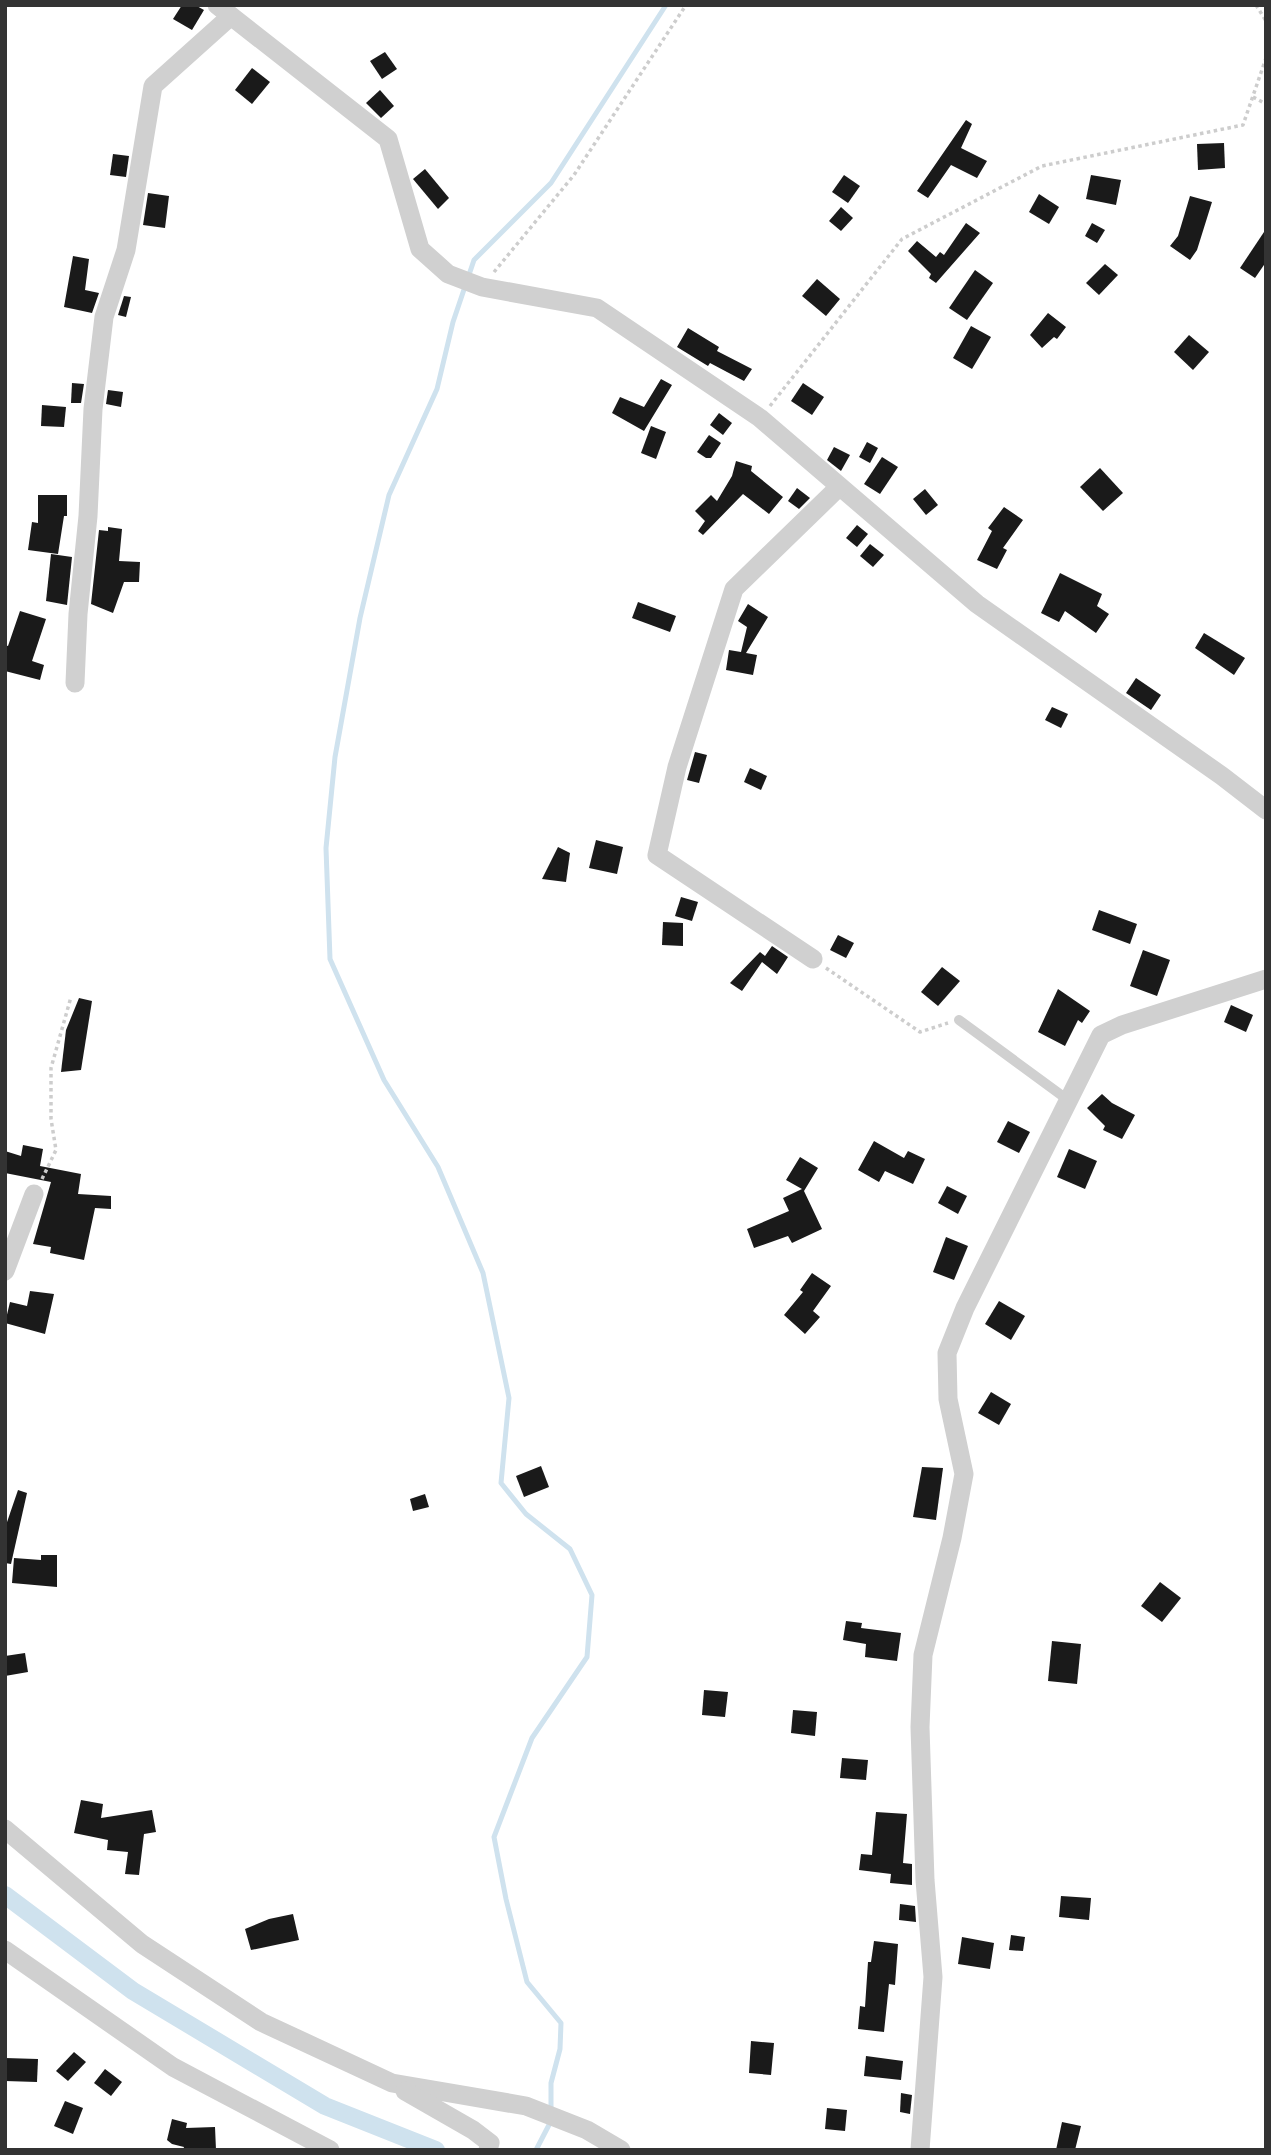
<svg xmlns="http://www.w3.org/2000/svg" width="1271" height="2155" font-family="'PT Sans',sans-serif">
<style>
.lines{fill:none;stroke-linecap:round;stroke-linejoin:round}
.stream{stroke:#cfe2ee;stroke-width:5}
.canal{stroke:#cfe2ee;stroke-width:18}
.building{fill:#1a1a1a}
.path{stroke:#cdcdcd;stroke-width:3.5;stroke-dasharray:3.5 3.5;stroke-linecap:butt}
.service{stroke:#d0d0d0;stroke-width:10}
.minor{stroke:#d0d0d0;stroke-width:19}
</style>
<rect width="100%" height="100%" fill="#fff"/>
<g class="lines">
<path class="stream" d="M536,2150L551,2121V2083L560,2049L561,2023L527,1982L506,1899L494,1837L532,1738L587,1657L592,1595L570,1549L526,1514L501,1483L509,1398L483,1273L438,1167L384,1080L330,959L326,848L335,757L360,618L389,495L437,389L453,322L474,260L551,183L666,5"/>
<path class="canal" d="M5,1895L133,1991L325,2106L436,2150"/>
</g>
<g class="building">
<path d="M182,5H195L204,10L192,30L173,19Z"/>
<path d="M385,52L397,69L382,79L370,61Z"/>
<path d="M252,68L270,82L252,104L235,90Z"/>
<path d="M380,90L394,106L381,118L366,103Z"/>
<path d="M966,120L972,124L961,148L987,161L977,178L951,165L928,198L917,191Z"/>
<path d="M1224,143L1225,168L1198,170L1197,144Z"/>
<path d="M113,154L129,156L126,177L110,175Z"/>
<path d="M425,169L449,198L438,209L413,179Z"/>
<path d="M844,175L860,186L848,203L832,192Z"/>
<path d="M1091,175L1121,180L1116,205L1086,199Z"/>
<path d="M148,193L169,196L165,228L143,225Z"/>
<path d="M1039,194L1059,207L1049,224L1029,212Z"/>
<path d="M1190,196L1212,202L1197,250L1190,260L1170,246L1178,236Z"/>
<path d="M841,207L853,218L841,231L829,221Z"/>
<path d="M966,223L980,233L936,283L929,278L931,274L908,251L917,241L936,257L940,252L944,255Z"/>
<path d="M1092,223L1105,230L1097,243L1085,236Z"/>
<path d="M1266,229V262L1255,278L1240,268Z"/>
<path d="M73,256L89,259L85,290L99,293L92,313L64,307Z"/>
<path d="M1105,264L1118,275L1099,295L1086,283Z"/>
<path d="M975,270L993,283L967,320L949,308Z"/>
<path d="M817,279L840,299L826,316L802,296Z"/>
<path d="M124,296L131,297L126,317L118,315Z"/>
<path d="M1048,313L1066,327L1057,339L1054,337L1042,348L1030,335Z"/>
<path d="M971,326L991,337L972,369L953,358Z"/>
<path d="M688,328L719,347L717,351L752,369L744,381L710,363L708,366L677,347Z"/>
<path d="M1189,335L1209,352L1193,370L1174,352Z"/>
<path d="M661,379L672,385L644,431L612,413L620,397L644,407Z"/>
<path d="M72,383L84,384L81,403H71Z"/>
<path d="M803,383L824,397L812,415L791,401Z"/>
<path d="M108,390L123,392L121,407L106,404Z"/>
<path d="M42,405L66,407L64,427L41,426Z"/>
<path d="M719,413L732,423L723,435L710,425Z"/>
<path d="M651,426L666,432L656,459L641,453Z"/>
<path d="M709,435L721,443L711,458H706L697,452Z"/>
<path d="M867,442L878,448L870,463L859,457Z"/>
<path d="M834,447L850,455L841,471L827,460Z"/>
<path d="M882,457L898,467L880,494L864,484Z"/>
<path d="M736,461L752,466L751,471L783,497L769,514L743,494L703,535L698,531L705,521L695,511L711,495L717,501L732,476Z"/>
<path d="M1100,468L1123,493L1103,511L1080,487Z"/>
<path d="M797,488L810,498L799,509L788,501Z"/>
<path d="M925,489L938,505L926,515L913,499Z"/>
<path d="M38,495H67V516H64L58,554L28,550L32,522L38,523Z"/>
<path d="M1004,507L1023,520L1003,548L1007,550L997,569L977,560L992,531L988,528Z"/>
<path d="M857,525L868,534L857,547L846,538Z"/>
<path d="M108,527L122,529L119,561L140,562L139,582H124L113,613L91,604L99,530L108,531Z"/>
<path d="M870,544L884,555L873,567L860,556Z"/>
<path d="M51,554L72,557L67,605L46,601Z"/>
<path d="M1060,573L1102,594L1097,606L1109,614L1096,633L1065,611L1059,622L1041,613Z"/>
<path d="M638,602L676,616L670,632L632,618Z"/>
<path d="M748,604L768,617L746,653L757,655L753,675L726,670L729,650L741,652L747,627L738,621Z"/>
<path d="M20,611L46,619L32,661L44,665L40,680L5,671V645L8,646Z"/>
<path d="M1204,633L1245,658L1234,675L1195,648Z"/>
<path d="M1136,678L1161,695L1151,710L1126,693Z"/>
<path d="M1052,707L1068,714L1061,728L1045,720Z"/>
<path d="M695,752L707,755L699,783L687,780Z"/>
<path d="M750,768L767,776L761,790L744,782Z"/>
<path d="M596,840L623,847L617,874L589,868Z"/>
<path d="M558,847L570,853L566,882L542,879Z"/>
<path d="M681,897L698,902L692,921L675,916Z"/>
<path d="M1099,910L1137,924L1130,944L1092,930Z"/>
<path d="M663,922L683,923V946L662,945Z"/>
<path d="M838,935L854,943L846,958L830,950Z"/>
<path d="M772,946L788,957L777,974L762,962L742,991L730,983L760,952L765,956Z"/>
<path d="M1143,950L1170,960L1157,996L1130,986Z"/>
<path d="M942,967L960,981L938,1006L921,992Z"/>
<path d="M1058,989L1090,1011L1082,1023L1078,1020L1065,1046L1038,1032Z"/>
<path d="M79,998L92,1001L81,1070L61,1072L66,1030Z"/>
<path d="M1231,1005L1253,1015L1246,1032L1224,1022Z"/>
<path d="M1102,1094L1112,1103L1135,1115L1122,1139L1103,1130L1105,1126L1087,1108Z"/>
<path d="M1008,1121L1030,1132L1019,1153L997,1142Z"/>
<path d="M874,1141L904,1158L908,1151L925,1159L913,1184L885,1171L879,1182L858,1170Z"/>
<path d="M23,1145L43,1149L40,1166L81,1174L78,1194L111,1196V1209L95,1208L84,1260L50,1253L51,1247L33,1244L51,1182L5,1173V1151L21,1156Z"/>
<path d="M1069,1149L1097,1161L1085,1189L1057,1177Z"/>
<path d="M800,1157L818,1168L804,1191L822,1229L792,1243L788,1236L754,1248L747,1229L789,1211L783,1198L802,1189L786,1180Z"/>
<path d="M947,1186L967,1196L958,1214L938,1203Z"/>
<path d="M946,1237L968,1246L954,1280L933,1272Z"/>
<path d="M812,1273L831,1286L813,1311L820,1317L805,1334L784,1315L803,1292L800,1290Z"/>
<path d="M30,1291L54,1294L45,1334L5,1323L10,1302L27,1306Z"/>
<path d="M999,1301L1025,1316L1011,1340L985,1324Z"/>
<path d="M991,1392L1011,1404L999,1425L978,1413Z"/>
<path d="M541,1466L549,1487L524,1497L516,1476Z"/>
<path d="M922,1467L943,1468L936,1520L913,1517Z"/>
<path d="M18,1490L27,1493L11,1564L5,1563V1528Z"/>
<path d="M425,1494L429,1507L413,1511L410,1499Z"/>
<path d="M41,1555H57V1587L12,1583L14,1558L41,1560Z"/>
<path d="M1160,1582L1181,1598L1162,1622L1141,1606Z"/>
<path d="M846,1621L862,1623L861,1628L901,1633L897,1661L865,1657L866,1644L843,1640Z"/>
<path d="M1052,1641L1081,1644L1077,1684L1048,1681Z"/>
<path d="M25,1653L28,1672L5,1676V1656Z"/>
<path d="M704,1690L728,1692L725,1717L702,1715Z"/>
<path d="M793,1710L817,1712L815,1736L791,1733Z"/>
<path d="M842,1758L868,1760L866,1780L840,1778Z"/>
<path d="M81,1800L103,1804L101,1818L152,1810L156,1832L144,1834L139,1875L125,1874L128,1852L107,1850L108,1840L74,1833Z"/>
<path d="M876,1812L907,1814L903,1863L912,1864V1885L890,1883L891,1874L859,1870L861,1854L872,1855Z"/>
<path d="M1061,1896L1091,1898L1089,1920L1059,1917Z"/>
<path d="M900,1904L915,1906L916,1922L899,1920Z"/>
<path d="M293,1914L299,1940L251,1950L245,1929L269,1919Z"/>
<path d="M1011,1935L1025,1937L1023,1951L1009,1950Z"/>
<path d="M962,1937L994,1943L990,1969L958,1964Z"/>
<path d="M874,1941L898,1944L895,1985L889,1984L884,2032L858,2029L860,2006L865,2007L868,1962H871Z"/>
<path d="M751,2041L774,2043L771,2075L749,2073Z"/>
<path d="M74,2052L86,2062L68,2081L56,2071Z"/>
<path d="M866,2056L903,2061L901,2080L864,2076Z"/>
<path d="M5,2058L38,2059L37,2082L5,2081Z"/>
<path d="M105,2069L122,2082L111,2096L94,2083Z"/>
<path d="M901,2093L912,2095L910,2114L900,2112Z"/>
<path d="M65,2101L83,2108L73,2134L54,2126Z"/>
<path d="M827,2108L847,2110L845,2131L825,2129Z"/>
<path d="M172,2119L187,2123L186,2128L215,2127L216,2150H183L184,2147L172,2144L167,2140Z"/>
<path d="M1062,2122L1081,2126L1075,2150H1056Z"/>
</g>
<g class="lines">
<g class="path">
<path d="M1256,5L1266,21"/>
<path d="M1253,97L1266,104"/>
<path d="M494,272L574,175L686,5"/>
<path d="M770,406L902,239L1042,166L1243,125L1266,58"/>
<path d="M826,968L920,1032L948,1023"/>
<path d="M42,1179L56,1150L51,1119V1068L71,997"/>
</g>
<path class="service" d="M959,1020L1068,1100"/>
<g class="minor">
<path d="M217,5L388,139L420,249L448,274L482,287L597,308L760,418L977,604L1222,776L1266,810"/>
<path d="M75,683L78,614L88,516L93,409L104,317L126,250L153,86L231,16"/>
<path d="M813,959L657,855L677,767L734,589L839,487"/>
<path d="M5,1271L34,1194"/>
<path d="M5,1829L142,1944L261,2022L392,2083L526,2106L587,2130L621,2150"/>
<path d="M5,1950L173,2067L330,2150"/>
<path d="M405,2091L473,2130L490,2143L488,2150"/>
<path d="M920,2150L933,1977L925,1880L920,1727L923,1655L952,1538L964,1474L948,1399L947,1353L965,1308L1101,1035L1122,1025L1266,979"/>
</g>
</g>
<rect width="1271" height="2155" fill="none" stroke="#333333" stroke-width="14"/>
</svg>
